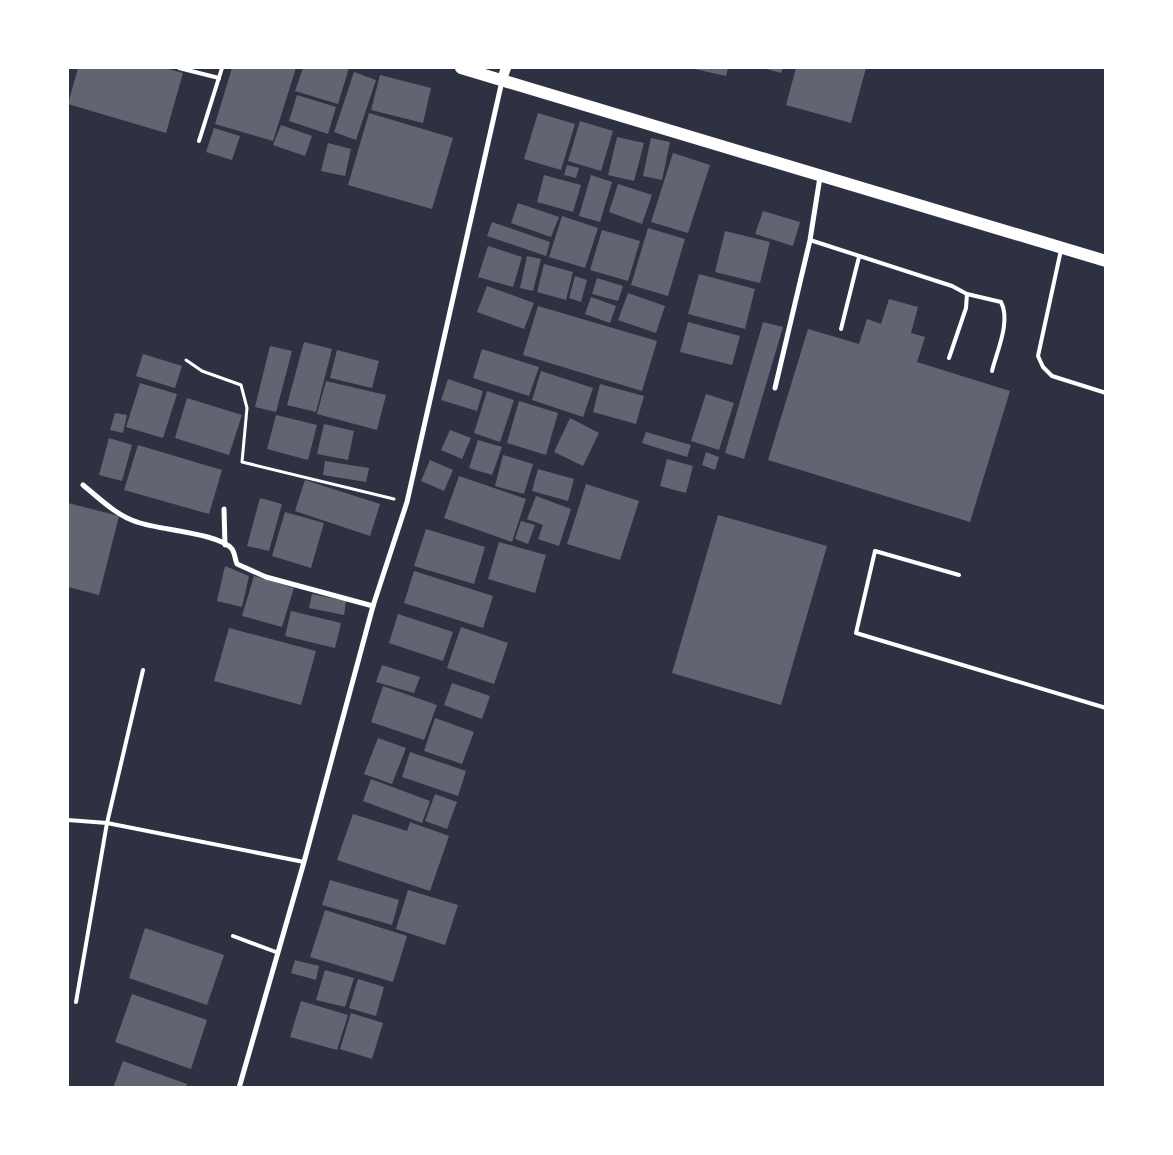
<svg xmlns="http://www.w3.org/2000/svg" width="1173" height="1155" font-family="'Golos Text',sans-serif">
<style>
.building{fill:#626471}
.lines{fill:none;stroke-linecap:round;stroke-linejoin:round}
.path{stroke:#fff;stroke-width:3}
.service{stroke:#fff;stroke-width:4}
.minor{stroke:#fff;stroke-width:5}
.secondary{stroke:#fff;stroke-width:10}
.primary{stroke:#fff;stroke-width:12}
</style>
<rect width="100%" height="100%" fill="#2d3142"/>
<g class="building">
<path d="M78,68H165L183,73L166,133L68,104Z"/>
<path d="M232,68H296L273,141L215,124Z"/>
<path d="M303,68H349L338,104L295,91Z"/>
<path d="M690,68H728L726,76Z"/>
<path d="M762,68H783L781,73Z"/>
<path d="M796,68H866L851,123L786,105Z"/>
<path d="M354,72L376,80L356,140L334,132Z"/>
<path d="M380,75L431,88L423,123L371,110Z"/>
<path d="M297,95L336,107L328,134L289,121Z"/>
<path d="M369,113L453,138L432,209L348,185Z"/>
<path d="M538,113L575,124L561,170L524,159Z"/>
<path d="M580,121L613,131L601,171L568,161Z"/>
<path d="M281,125L312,136L305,156L273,145Z"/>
<path d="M214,128L240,136L232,160L206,152Z"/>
<path d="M617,137L644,143L634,181L608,175Z"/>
<path d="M651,138L670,142L662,180L643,176Z"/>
<path d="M328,143L351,149L345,176L321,171Z"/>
<path d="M673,153L710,165L688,233L651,222Z"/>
<path d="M567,165L579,168L576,178L564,175Z"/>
<path d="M544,175L581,185L573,212L537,202Z"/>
<path d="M591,175L612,182L600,222L579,216Z"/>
<path d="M618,184L652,195L642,224L609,212Z"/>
<path d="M518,203L559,217L551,237L511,223Z"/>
<path d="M763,211L800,222L793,246L755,234Z"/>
<path d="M562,216L598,228L585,268L549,257Z"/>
<path d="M492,222L550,242L546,256L487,236Z"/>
<path d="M648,228L685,239L668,296L631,285Z"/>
<path d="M602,230L640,241L628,281L590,270Z"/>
<path d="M725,231L770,242L760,283L715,272Z"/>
<path d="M488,246L522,257L513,287L478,277Z"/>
<path d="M527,256L541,259L533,291L520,288Z"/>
<path d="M544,264L573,272L566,300L537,292Z"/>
<path d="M699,274L755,289L745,329L688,314Z"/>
<path d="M575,276L587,280L581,302L569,298Z"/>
<path d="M597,278L623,286L618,301L592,294Z"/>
<path d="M487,286L534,303L524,329L477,312Z"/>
<path d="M628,293L665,306L656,333L618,320Z"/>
<path d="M591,297L616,306L610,323L585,314Z"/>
<path d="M889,299L918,307L911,333L925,337L917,362L1010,391L970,522L768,460L808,329L859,344L867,319L881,324Z"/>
<path d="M538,306L657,341L642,391L523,355Z"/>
<path d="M688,322L740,336L732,365L680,352Z"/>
<path d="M763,322L783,327L744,459L725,453Z"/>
<path d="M304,342L332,349L316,412L287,405Z"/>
<path d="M270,346L292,351L276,412L255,407Z"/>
<path d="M482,349L539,367L529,396L473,378Z"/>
<path d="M337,350L379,361L372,388L330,378Z"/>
<path d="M143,354L182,366L175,388L136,376Z"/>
<path d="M541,371L593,388L583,417L532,400Z"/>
<path d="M448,379L483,391L477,411L441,400Z"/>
<path d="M326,381L386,395L377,430L317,414Z"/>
<path d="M140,383L177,394L163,438L126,427Z"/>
<path d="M600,384L644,396L636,424L593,412Z"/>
<path d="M487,391L514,400L500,442L474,433Z"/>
<path d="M706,394L734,403L719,450L691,441Z"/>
<path d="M187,398L242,415L229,455L175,438Z"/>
<path d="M519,401L558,413L546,455L507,443Z"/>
<path d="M115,413L127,415L123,433L110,430Z"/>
<path d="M276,415L317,425L308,460L267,449Z"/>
<path d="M570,418L599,433L583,466L554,452Z"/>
<path d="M324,424L354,431L348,460L317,454Z"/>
<path d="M450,430L471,438L462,459L441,450Z"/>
<path d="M646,432L691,445L687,457L642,443Z"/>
<path d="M109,438L132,445L122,481L99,475Z"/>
<path d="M478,440L502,447L492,475L469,468Z"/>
<path d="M138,445L222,470L209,514L124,490Z"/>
<path d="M706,452L719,457L715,470L702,465Z"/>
<path d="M503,455L533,464L524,494L495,486Z"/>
<path d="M667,459L693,466L686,493L660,486Z"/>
<path d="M430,460L453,470L444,491L421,481Z"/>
<path d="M325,461L369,468L366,482L323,475Z"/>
<path d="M538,469L574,479L568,501L532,491Z"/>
<path d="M459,476L526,499L512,542L444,518Z"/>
<path d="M305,480L380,504L370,536L295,511Z"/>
<path d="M586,484L639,501L620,560L567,544Z"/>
<path d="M536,496L571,509L559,546L538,539L543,525L527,519Z"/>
<path d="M260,498L282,504L269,551L247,546Z"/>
<path d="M68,503L119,516L99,595L68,587Z"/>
<path d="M285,512L324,523L311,568L272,556Z"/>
<path d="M718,515L827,546L781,705L672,673Z"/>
<path d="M521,521L535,525L528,544L515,539Z"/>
<path d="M426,529L485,547L474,584L414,566Z"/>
<path d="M499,542L546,555L535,593L488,579Z"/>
<path d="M225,566L249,576L242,607L217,601Z"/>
<path d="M414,571L493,596L483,628L404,603Z"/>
<path d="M254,576L294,588L282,627L242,616Z"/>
<path d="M312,594L346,601L344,615L309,608Z"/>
<path d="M291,611L341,623L335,648L285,636Z"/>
<path d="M398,614L453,632L443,661L389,643Z"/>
<path d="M461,627L508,643L494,684L447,668Z"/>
<path d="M229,628L316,651L301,705L214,681Z"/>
<path d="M382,665L420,677L414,693L376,682Z"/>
<path d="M452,683L490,696L482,719L444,705Z"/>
<path d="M383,686L437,705L424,740L371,722Z"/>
<path d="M435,718L474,732L462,764L424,751Z"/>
<path d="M378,738L406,748L392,784L364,774Z"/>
<path d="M410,752L466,771L458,796L402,777Z"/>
<path d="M371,779L430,801L422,823L363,801Z"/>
<path d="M435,794L457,802L447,829L425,821Z"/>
<path d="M353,814L407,831L410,822L449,836L430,891L337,860Z"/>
<path d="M330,880L399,900L392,925L322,905Z"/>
<path d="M408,890L458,905L445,945L396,929Z"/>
<path d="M325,910L407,936L393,982L310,957Z"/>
<path d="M145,928L224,955L207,1005L129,978Z"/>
<path d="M295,960L319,966L316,980L291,973Z"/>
<path d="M325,970L354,978L345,1007L316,1000Z"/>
<path d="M358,979L384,987L376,1016L349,1008Z"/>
<path d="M132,994L207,1020L191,1069L115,1042Z"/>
<path d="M301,1001L348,1015L337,1050L290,1037Z"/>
<path d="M351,1013L383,1023L372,1059L340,1049Z"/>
<path d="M123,1061L187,1084L186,1088H113Z"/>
</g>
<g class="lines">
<path class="path" d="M186,360L202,371L241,385L247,408L242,462L394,499"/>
<g class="service">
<path d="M179,68L219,78"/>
<path d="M199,141L222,68"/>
<path d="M810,240L952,286L967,294L966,308L949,358"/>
<path d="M1061,250L1038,356L1043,367L1052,376L1106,393"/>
<path d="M967,294L1001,302C1011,321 997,351 992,371"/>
<path d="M841,329L859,257"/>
<path d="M959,575L875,551L856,633L1106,708"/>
<path d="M68,820L107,823L304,862"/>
<path d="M233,936L276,952"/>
<path d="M76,1002L107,823L143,670"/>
</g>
<g class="minor">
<path d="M775,388L810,240L820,177"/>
<path d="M83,485C99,498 117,516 137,522C158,530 219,533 232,549C235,553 235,560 237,564L266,577L373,606"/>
<path d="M224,509L225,545"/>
<path d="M239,1088L304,862L373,606L407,502L502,81"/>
</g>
<path class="secondary" d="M502,79L506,68"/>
<path class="primary" d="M461,68L1106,261"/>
</g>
<rect width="1173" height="1155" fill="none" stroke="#ffffff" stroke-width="138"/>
</svg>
